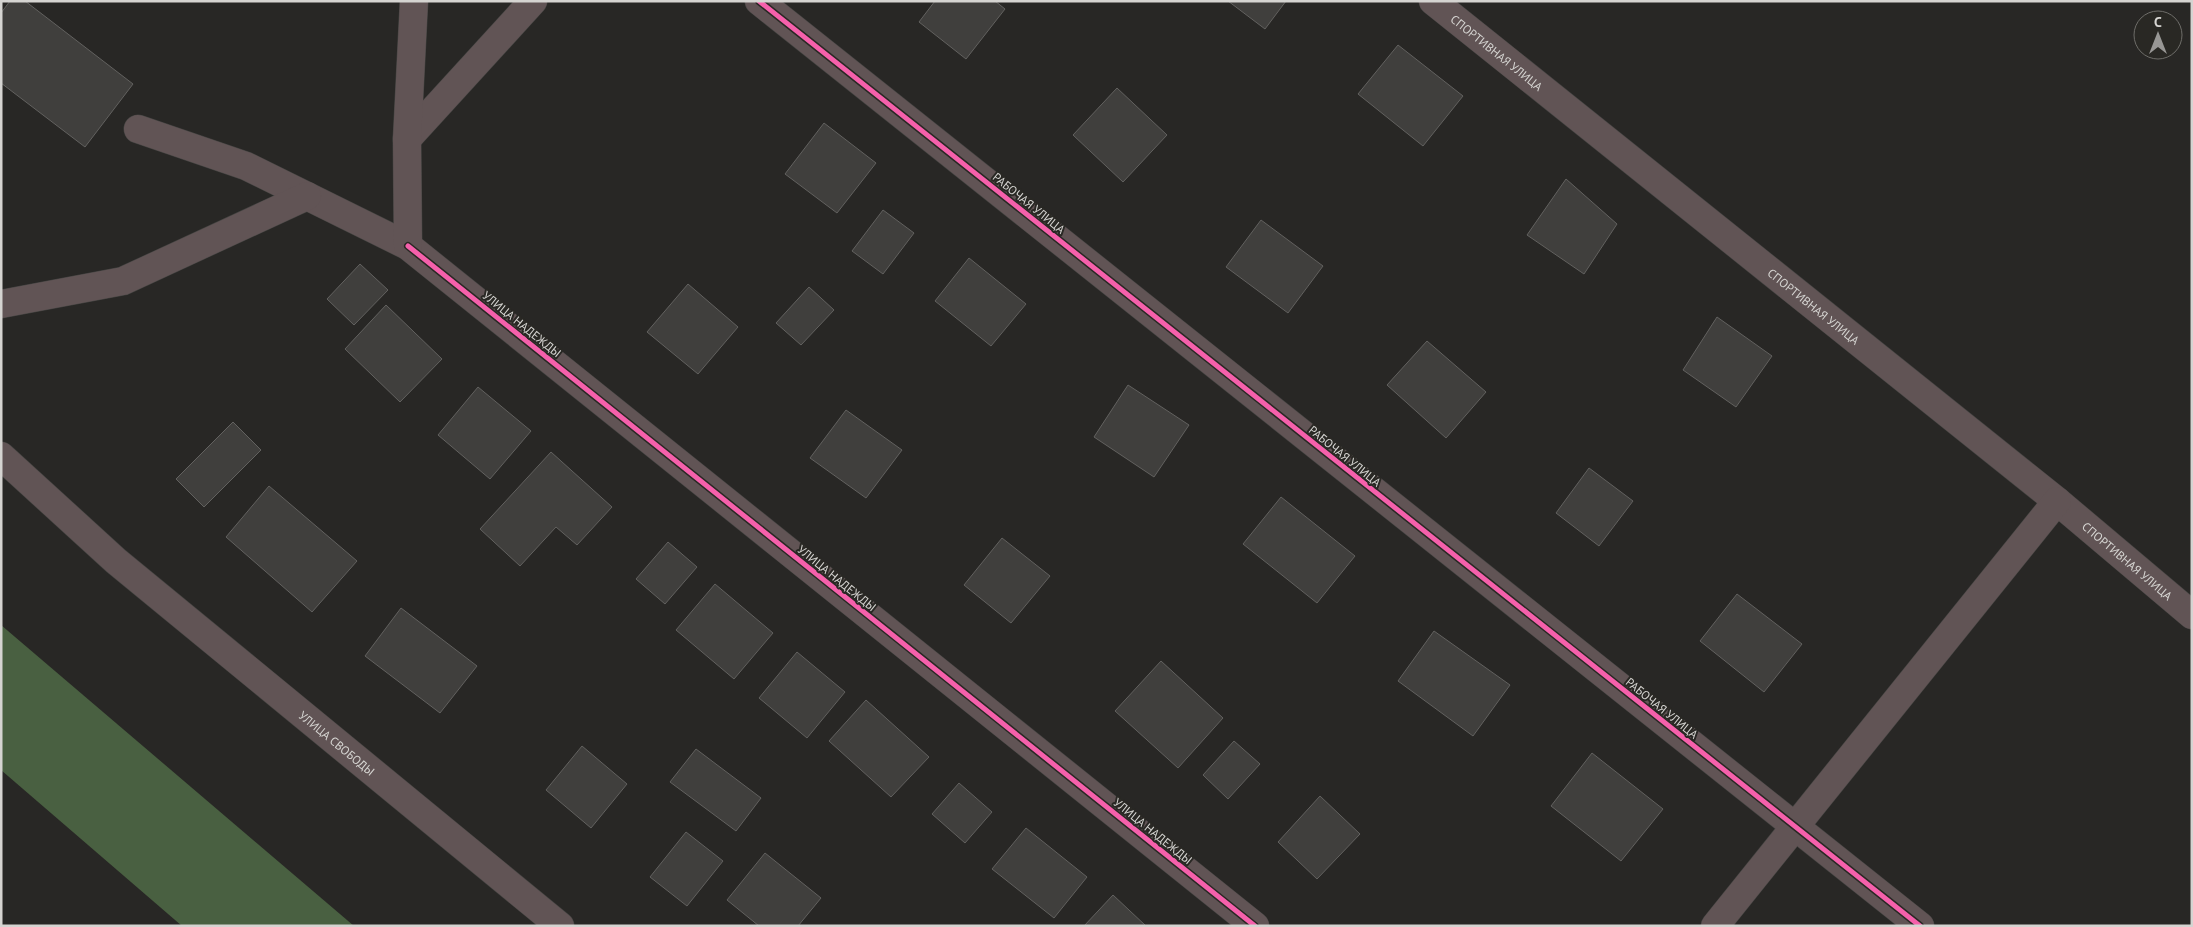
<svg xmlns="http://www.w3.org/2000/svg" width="2193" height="927" font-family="'PT Sans',sans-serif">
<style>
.forest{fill:#496041}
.building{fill:#403f3d;stroke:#62615f}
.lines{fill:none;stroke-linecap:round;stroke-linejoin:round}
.minor-casing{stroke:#434341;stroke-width:29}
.minor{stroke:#615455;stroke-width:28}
.cycleway-casing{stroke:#292824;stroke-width:8}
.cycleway{stroke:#f560ab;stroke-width:5}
.labels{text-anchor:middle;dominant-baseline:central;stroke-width:4;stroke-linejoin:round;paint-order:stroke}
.street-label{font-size:12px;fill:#d5d4d1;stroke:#292824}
</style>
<rect width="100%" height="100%" fill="#282725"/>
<path class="forest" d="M1,625L354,926H182L1,770Z"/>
<g class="building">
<path d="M10,1H25L133,84L85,147L1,83V13Z"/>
<path d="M935,1H995L1005,9L966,59L919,22Z"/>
<path d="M1228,1H1286L1265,29Z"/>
<path d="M1398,45L1463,96L1423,146L1358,94Z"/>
<path d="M1117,88L1167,135L1123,182L1073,135Z"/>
<path d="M824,123L876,163L837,213L785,174Z"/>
<path d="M1566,179L1617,224L1584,274L1527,235Z"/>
<path d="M883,210L914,233L883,274L852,251Z"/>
<path d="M1261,220L1323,266L1288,313L1226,267Z"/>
<path d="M969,258L1026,304L991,346L935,301Z"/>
<path d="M360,264L388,290L354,325L327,299Z"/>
<path d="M688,284L738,327L698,374L647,332Z"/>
<path d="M809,287L834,310L801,345L776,323Z"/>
<path d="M386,305L442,359L400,402L345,349Z"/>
<path d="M1717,317L1772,356L1736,407L1683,370Z"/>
<path d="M1427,341L1486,392L1446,438L1387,385Z"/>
<path d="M1128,385L1189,425L1154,477L1094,437Z"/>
<path d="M478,387L531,431L490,479L438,435Z"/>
<path d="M846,410L902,450L866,498L810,458Z"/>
<path d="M233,422L261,450L204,507L176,479Z"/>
<path d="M551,452L612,507L577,545L556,527L520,566L480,529Z"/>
<path d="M1589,468L1633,501L1599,546L1556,513Z"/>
<path d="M269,486L357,561L312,612L226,537Z"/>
<path d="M1281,497L1355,556L1317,603L1243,544Z"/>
<path d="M1002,538L1050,576L1011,623L964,585Z"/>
<path d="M668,542L697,567L665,604L636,579Z"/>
<path d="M715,584L773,633L734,679L676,630Z"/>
<path d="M1737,594L1802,644L1764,692L1700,641Z"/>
<path d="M401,608L477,666L440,713L365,656Z"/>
<path d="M1434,631L1510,685L1473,736L1398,681Z"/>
<path d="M797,652L845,692L807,738L759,698Z"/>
<path d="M1161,661L1223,718L1178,768L1115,711Z"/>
<path d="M866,700L929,757L891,797L829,741Z"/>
<path d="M1234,741L1260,764L1228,799L1203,775Z"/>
<path d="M582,746L627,784L591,828L546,790Z"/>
<path d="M696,749L761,798L736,831L670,782Z"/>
<path d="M1592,753L1663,809L1621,861L1551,806Z"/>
<path d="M959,783L992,812L965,843L932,814Z"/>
<path d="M1320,796L1360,834L1317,879L1278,842Z"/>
<path d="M1026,828L1087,877L1054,918L992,869Z"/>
<path d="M686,832L723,861L687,906L650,877Z"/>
<path d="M765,853L821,898L798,926H759L727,900Z"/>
<path d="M1113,895L1146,926H1084Z"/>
</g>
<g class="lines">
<defs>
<g id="minor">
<path d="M759,1L1920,926"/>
<path id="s1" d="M1433,1L2057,501L2192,615"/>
<path d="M138,129L246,166L408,246L1255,926"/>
<path d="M407,139L533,1"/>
<path d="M408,246L407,139L414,1"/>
<path d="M1,304L123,281L307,196"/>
<path id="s2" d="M1,456L116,561L560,926"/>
<path d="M1715,926L2057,501"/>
</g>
</defs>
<use href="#minor" class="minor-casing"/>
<use href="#minor" class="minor"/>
<defs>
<g id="cycleway">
<path d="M759,1L1920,926"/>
<path d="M408,246L1255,926"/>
</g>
</defs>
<use href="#cycleway" class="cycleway-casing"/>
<use href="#cycleway" class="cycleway"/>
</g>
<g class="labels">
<g class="street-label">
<text stroke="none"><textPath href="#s1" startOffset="82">СПОРТИВНАЯ УЛИЦА</textPath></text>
<text transform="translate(1029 203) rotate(39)">РАБОЧАЯ УЛИЦА</text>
<text stroke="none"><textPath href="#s1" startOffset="488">СПОРТИВНАЯ УЛИЦА</textPath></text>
<text transform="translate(522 324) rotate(39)">УЛИЦА НАДЕЖДЫ</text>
<text transform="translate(1345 456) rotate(39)">РАБОЧАЯ УЛИЦА</text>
<text stroke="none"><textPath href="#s1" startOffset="892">СПОРТИВНАЯ УЛИЦА</textPath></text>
<text transform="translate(837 578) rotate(39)">УЛИЦА НАДЕЖДЫ</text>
<text transform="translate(1662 708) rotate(39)">РАБОЧАЯ УЛИЦА</text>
<text stroke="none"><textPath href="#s2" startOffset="442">УЛИЦА СВОБОДЫ</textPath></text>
<text transform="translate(1153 831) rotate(39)">УЛИЦА НАДЕЖДЫ</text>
</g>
</g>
<rect width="2193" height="927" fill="none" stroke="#d5d4d1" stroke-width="5"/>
<g transform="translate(2158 35)"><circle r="24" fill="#292824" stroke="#6e6d69"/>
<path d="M0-4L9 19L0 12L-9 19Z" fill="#989795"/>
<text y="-8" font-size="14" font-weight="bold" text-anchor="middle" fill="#d5d4d1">С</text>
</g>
</svg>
